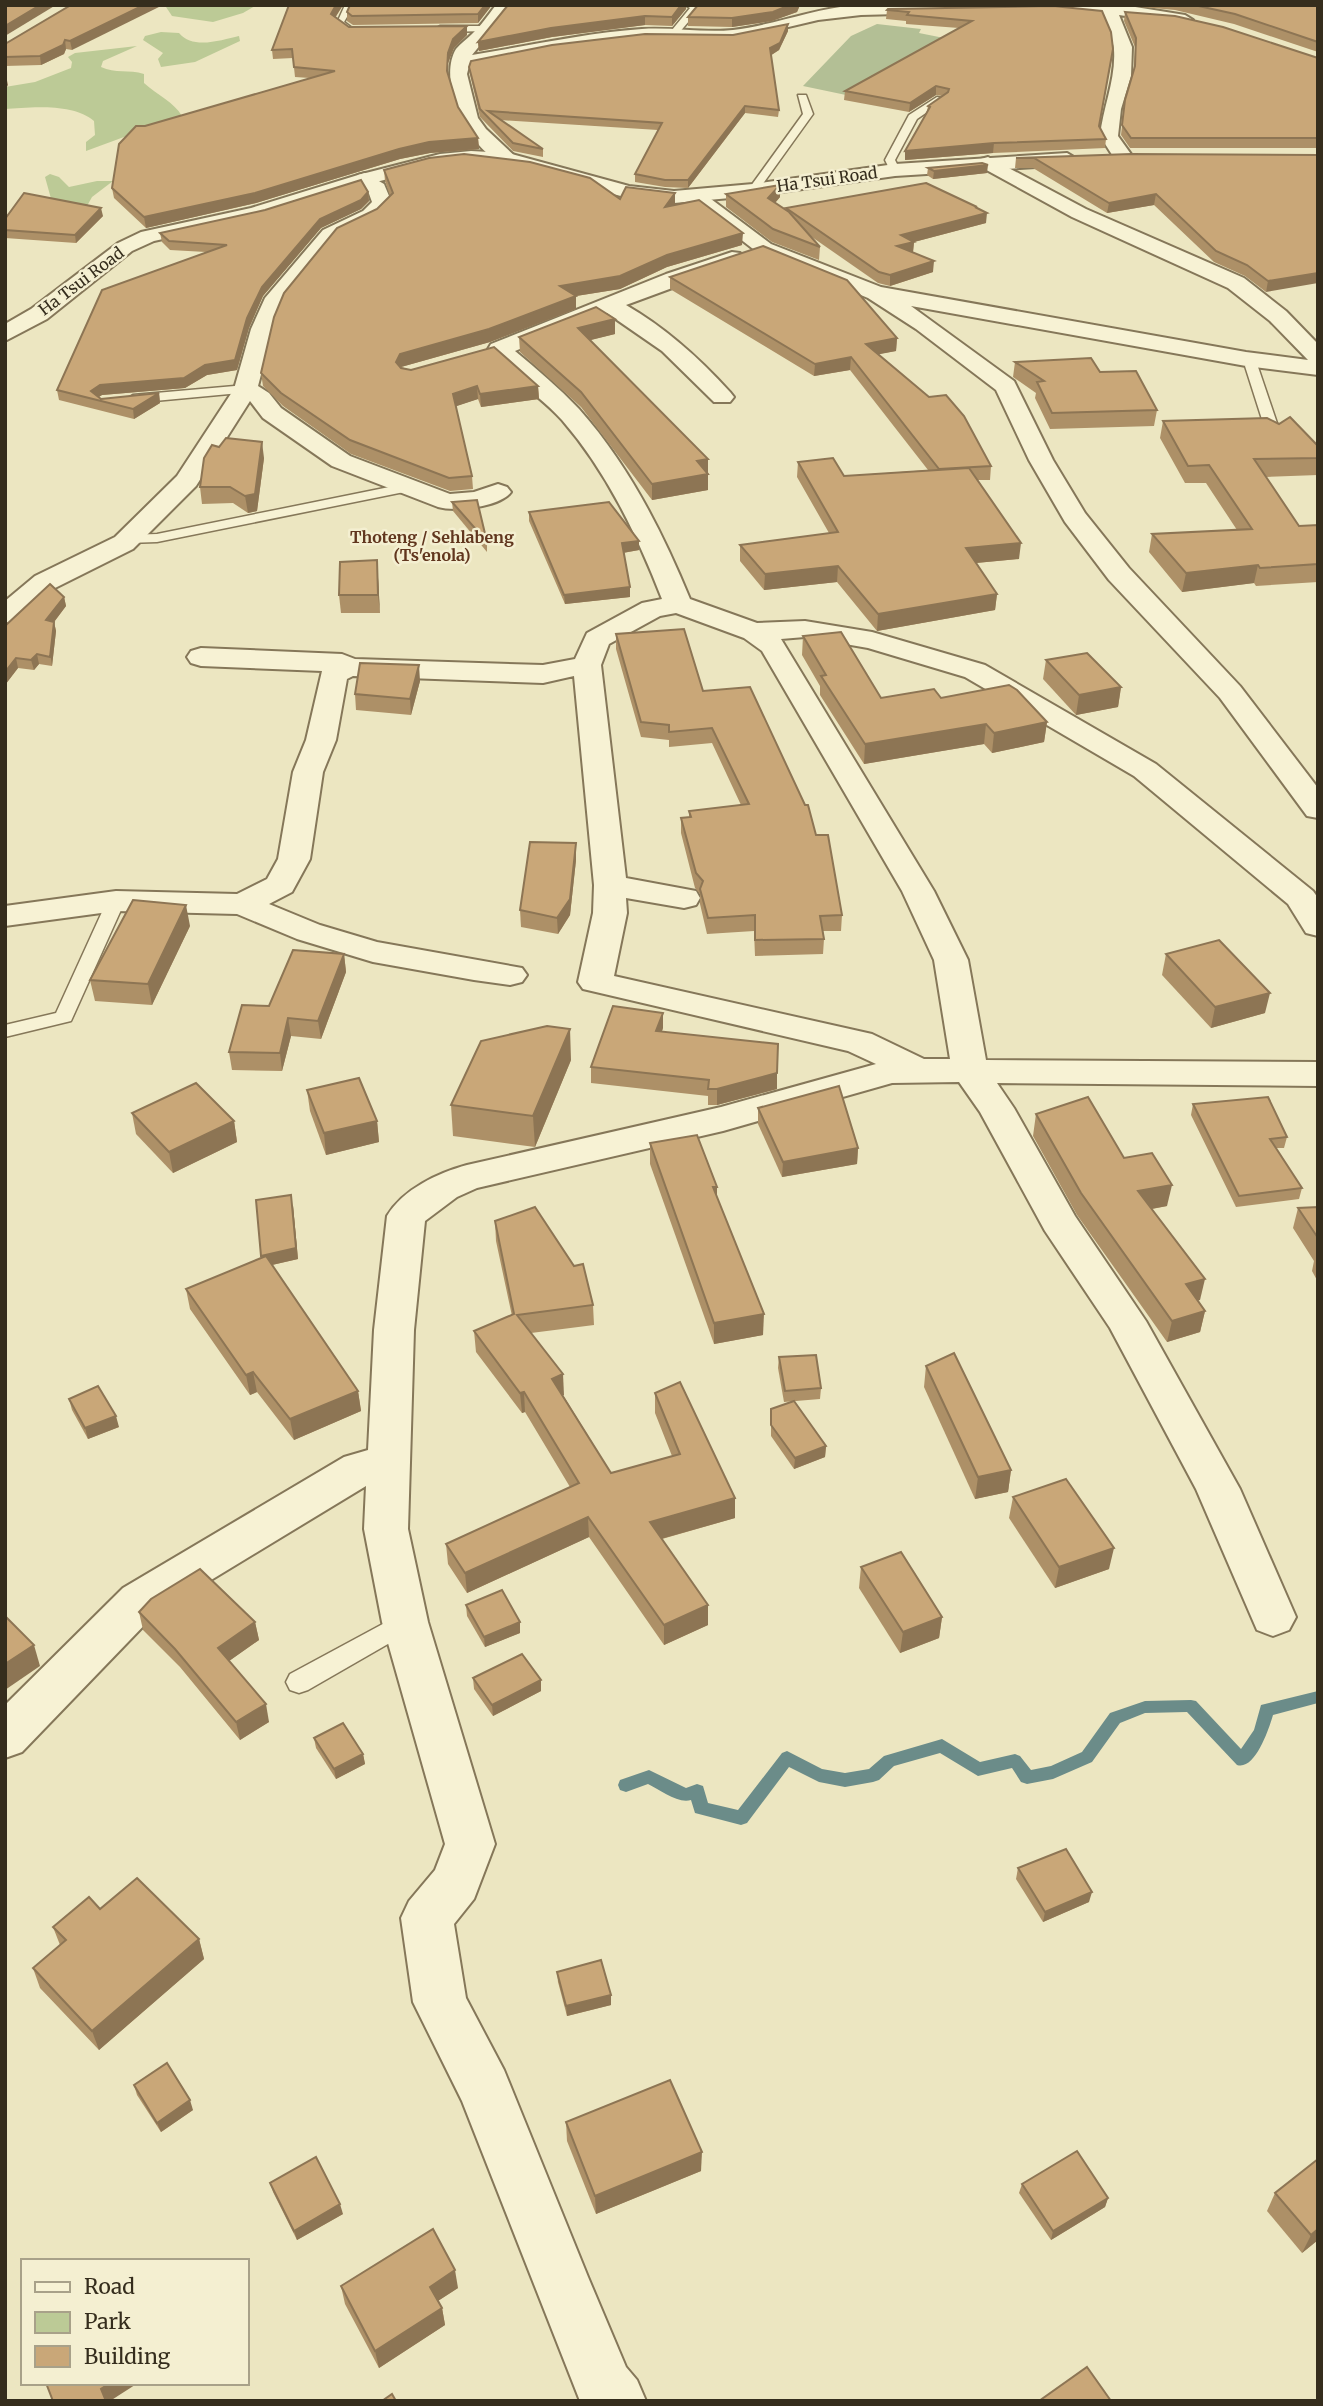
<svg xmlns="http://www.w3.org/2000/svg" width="1323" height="2406" font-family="Merriweather,serif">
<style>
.green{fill:#bcca96}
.cemetery{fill:#b3bf95}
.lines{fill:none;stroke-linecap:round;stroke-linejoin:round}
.stream{fill:#6b8c89;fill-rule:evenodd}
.service-casing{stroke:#857759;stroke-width:3}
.minor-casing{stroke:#857759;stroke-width:4}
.tertiary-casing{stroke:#857759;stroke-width:4}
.service{fill:#f7f2d4;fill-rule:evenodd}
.minor{fill:#f7f2d4;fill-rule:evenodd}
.tertiary{fill:#f7f2d4;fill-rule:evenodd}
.wall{fill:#ad9067}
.shaded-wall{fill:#8d7554}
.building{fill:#c9a778;stroke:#8d7554;stroke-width:2}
.labels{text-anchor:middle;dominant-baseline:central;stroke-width:5;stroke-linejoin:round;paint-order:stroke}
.far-street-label{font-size:16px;fill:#352d1d;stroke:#f4efd1}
.far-neighbourhood-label{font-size:16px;font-weight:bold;fill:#61361e;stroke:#f4efd1}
</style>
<rect width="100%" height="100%" fill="#ece6c1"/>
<g class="green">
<path d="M177,5H246L255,6L243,13L213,22L172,16L166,7Z"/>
<path d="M161,32L179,33C193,50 221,40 239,36L240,41L195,62L161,67L158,59L163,53L143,40L145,36Z"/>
<path d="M137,46L103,61L101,67C115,74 129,69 144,74V83C157,95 174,102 182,116L179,124L124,137L86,151V142L95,135L94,121C74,103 30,107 5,109V87L35,82L71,68L72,62L68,57L75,53Z"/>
<path d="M50,174L59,177L69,187L97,181H113L92,197L87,206L55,213L45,177Z"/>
</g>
<path class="cemetery" d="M877,24L921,29L919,33L959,41L846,95L803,86L851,36Z"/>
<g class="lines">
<path class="stream" d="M1318,1691V1703L1273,1715C1269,1729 1255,1771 1237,1765L1187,1712L1145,1713L1120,1723L1092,1762L1053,1779L1027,1784L1021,1782L1012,1768L978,1776L940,1753L894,1766L879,1780L873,1782L845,1787L819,1782L789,1767L747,1823L741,1825L695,1813L691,1800C678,1804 660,1790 648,1784L626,1792L620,1790L618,1785L620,1780L649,1770L686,1788L697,1784L703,1786L708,1803L738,1810L782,1753L787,1751L822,1769L845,1773L869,1769L884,1756L942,1739L980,1762L1015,1754L1020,1756L1031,1770L1051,1766L1082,1752L1110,1713L1145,1701L1191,1700L1196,1701L1241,1749L1254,1730L1261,1705Z"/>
<defs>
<g id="service">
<path d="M345,5H354L344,22L352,28L366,29V33H347L336,25Z"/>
<path d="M685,5L701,7L678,34H672V30L690,8Z"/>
<path d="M486,26L491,29L489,31L440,32L435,29L440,26Z"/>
<path d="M798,95H806L813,114L757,192H749L748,190L803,114Z"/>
<path d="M937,97L946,99L917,119L895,160L900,170L891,172L885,160L909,115Z"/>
<path d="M1261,357L1267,361L1258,367L1281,435L1274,439L1267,435L1245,366Z"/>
<path d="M246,385L251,386V392L133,403L127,399L133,395Z"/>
<path d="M409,483L414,484V490L157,542L127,543L120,539L127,535L157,534Z"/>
<path d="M116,896L125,901L71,1021L5,1037V1025L56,1013L107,901Z"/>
<path d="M405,1612L414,1615L418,1622L414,1629L308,1690L299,1693L290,1690L286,1682L290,1674Z"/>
</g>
<g id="minor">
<path d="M496,5H513L472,55C529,46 584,33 642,29C672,27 703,33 733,30C774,25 813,9 855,5H1123L1185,15L1193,20L1185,25L1119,15L1132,47L1131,76L1121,109L1118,136L1133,157L1123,163L1116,161L1100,136C1103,107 1116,79 1114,50C1113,38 1106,24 1102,13L1011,11L861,15L818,20L733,40L654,38L609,42L554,49L469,66L467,74L478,118L486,129L518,159L508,165C471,156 436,82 456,49C460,44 467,39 472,34C481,26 488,15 496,5Z"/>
<path d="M988,157L1086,209L1244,278L1286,311L1318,344V375L1246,366L911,306L1014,381L1053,460L1085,513L1129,568L1240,686L1318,788V818L1307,816L1220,698L1109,580L1065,522L1029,460L996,390L916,329L868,298L757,252L686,197L689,193H703L771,244L881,287L1246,352L1308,360L1270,321L1228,288L1072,217L981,167L978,163L981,159Z"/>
<path d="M365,173L384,184L392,203L377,219L337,238L283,304L273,329L258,386L269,393L281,408L350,456L450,494L474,492L498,484L507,487L511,492C500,507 455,512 438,507L332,466L263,418L250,401L196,486L133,549L55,588L15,621L5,623V601L35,576L115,537L177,476L234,389L251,329L265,298L323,230L363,211L372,202L368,191L355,179L358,175Z"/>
<path d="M732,252L740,253L743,258L740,263L626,305C666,328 699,358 730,392L734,397L730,402H714L662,351L607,313L515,351C537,369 559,388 579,409C628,464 662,531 690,599L757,623L805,621L872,632L985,665L1156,764L1313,891L1318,898V936L1306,933L1288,904L1134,776L965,677L868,648L805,637L781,639L934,891L968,960L986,1060L1318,1062V1086L997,1083L1014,1108L1075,1216L1146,1321L1240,1489L1296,1617L1289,1630L1273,1636L1257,1630L1196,1489L1110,1328L1045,1231L980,1112L959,1082L892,1083L723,1131L477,1188L457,1197L425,1221L414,1330L408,1529L428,1622L495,1844L474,1899L454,1924L466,1998L504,2070L588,2277L626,2367L637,2380L646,2401H580L462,2101L413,2002L401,1918L409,1901L435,1870L445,1844L382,1622L364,1529L366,1486L155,1614L22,1752L5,1758V1705L123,1588L344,1457L368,1450L374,1330L387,1216C403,1189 438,1173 467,1165L721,1107L876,1064L848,1051L583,989L578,982L593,913L594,885L574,676L543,683L353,676L347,679L336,740L323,772L310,859L292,892L269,904L320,925L377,942L522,968L527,975L522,982L510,985L474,980L373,962L297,939L237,914L116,911L5,926V906L116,891L237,894L267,879L278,859L293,772L306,740L322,671L201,666L191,663L187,657L191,651L201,648L342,654L355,659L543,665L575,659L587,633L642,603L662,599C637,535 607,472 562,420C541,396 504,374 488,349L491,344L666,274ZM676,613L744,638L762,651L902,891L934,960L950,1059H924L872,1034L614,976L627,913L626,898L684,908L696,905L700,898L696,891L626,878L601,665L609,644L660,616Z"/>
</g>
<path id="tertiary" d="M471,151L508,153L629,186L674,191L753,184L895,164L1067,153L1077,159L1067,165L895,176L753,196L674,203L628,198L507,165L471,163L440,166L372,183L263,217L154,241L132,251L47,319L5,341V324L31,309L118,243L141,232L251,208L358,175L440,154Z"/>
</defs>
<use href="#service" class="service-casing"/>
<use href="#minor" class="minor-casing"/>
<use href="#tertiary" class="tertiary-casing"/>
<use href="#service" class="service"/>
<use href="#minor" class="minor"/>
<use href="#tertiary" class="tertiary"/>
</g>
<g class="wall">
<path d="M71,5L72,50L66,49L64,54L41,65L5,66V44Z"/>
<path d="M289,5H343L335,18L349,27L467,26V35L454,48L448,63V73L458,107L478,138L479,149L430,153L400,159L256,203L146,228L114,198L112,188L145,126L310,78L295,77L293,58L273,59L272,50Z"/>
<path d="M492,5L478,23L353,25L347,21V12Z"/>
<path d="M508,5H686V9L672,26L645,25L552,37L479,51L478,42Z"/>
<path d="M697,5H800L797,12L772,21L732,27L688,26V17Z"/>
<path d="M1119,5H1318V52L1234,24L1175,10Z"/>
<path d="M1053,6L1112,58L1099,127L1106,139L1105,148L993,153L905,160L927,111L928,106L942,96L936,95L909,112L844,100L845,91L959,28L906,24V21L886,19L887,10Z"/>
<path d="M1125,12L1318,58V148H1130L1121,135L1125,100L1134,70L1135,47L1124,21Z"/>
<path d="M788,24V31L779,50L771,55L779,110L778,117L745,113L688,188L665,187L635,182V174L658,130L500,120L543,149V157L513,151L480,117L470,74L469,67L733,35Z"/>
<path d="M1318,155L1266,292L1245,276L1214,262L1154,205L1107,213L1033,168H1015L1016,158Z"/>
<path d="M928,168L987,173L933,179L927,175Z"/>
<path d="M384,170L675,205L742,245L667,267L620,289L576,296V309L490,342L401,367L411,370L538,386L539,399L481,407L478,399L456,406L472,476L473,489L450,491L351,454L283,406L263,386L261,373L377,209L390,196L385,181Z"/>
<path d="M780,185V197L775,203L786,210V208L977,207L986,223L914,242L913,252L933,272L890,286L878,283L809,235L820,247L819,260L772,242L726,207V194Z"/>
<path d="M368,192L369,201L361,209L321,228L263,296L249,328L237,370L207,375L185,388L102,395L99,397L101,399L159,393L160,403L134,419L59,400L57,390L206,252L170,250L162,242L160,233Z"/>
<path d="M103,216L76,243L5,238V219Z"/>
<path d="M670,277L897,338L896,351L878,354L991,466L990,480H978L1019,559L976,563L997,594L995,610L877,631L837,582L764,590L740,561V545L829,533L797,477L798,462L844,476L928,470L850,370L814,376L670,289Z"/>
<path d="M615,319V334L590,340L708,459V490L652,500L581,407L520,352L519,337Z"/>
<path d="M1015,362L1100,372L1157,410L1154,426L1050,429L1035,398L1036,393L1013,377Z"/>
<path d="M1163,421L1318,446V475L1266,477L1299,526L1318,525V582L1256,586L1254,583L1182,592L1149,552L1152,534L1237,530L1206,483H1185L1160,438Z"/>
<path d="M264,458L257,511L248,513L233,503L202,504L200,487Z"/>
<path d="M452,502L487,542V552L453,511Z"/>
<path d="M529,512L639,541V550L623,553L630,597L565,604L529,521Z"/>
<path d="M377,560L380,613H341L339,595Z"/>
<path d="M64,597L66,606L54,622L56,631L52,666L39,664L34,670L18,668L5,685V626Z"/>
<path d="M616,634L703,691L816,835L842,915L841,931H823L824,939L823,954L755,956L754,931L707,934L700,904V894L695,888L681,833V818L689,817V811L741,805L712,743L669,747V740L641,737L616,649Z"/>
<path d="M803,636L881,698H941L1047,722L1044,742L992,753L984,744L864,764L820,695V686L802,655Z"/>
<path d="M1046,660L1121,687L1118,707L1076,715L1043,679Z"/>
<path d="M420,681L411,715L356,710L355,694Z"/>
<path d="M576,843V860L570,915L558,934L521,927L520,910Z"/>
<path d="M190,926L152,1005L95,1001L90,980Z"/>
<path d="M344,954L346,972L321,1039L291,1036L282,1071L232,1070L229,1052L269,1006Z"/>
<path d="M1166,954L1265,1013L1211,1028L1162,975Z"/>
<path d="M663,1028L662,1031L777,1089L717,1105H708V1096L591,1083V1067Z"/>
<path d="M571,1060L535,1147L453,1136L451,1105Z"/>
<path d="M307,1090L377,1121L379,1142L326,1155L310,1111Z"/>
<path d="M1193,1104L1287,1137L1284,1148H1276L1302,1188L1299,1199L1236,1207L1191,1115Z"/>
<path d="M758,1108L858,1148L857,1164L782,1177L758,1124Z"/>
<path d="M132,1113L234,1121L237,1142L173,1173L136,1134Z"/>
<path d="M1036,1114L1124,1158L1167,1206L1152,1209L1200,1300H1198L1205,1311L1200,1332L1167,1342L1077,1215L1033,1136Z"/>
<path d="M650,1143L717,1198L763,1335L714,1344L650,1164Z"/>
<path d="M293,1206L298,1259L272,1265L358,1391L361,1411L294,1440L257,1392L250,1395L190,1309L186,1289L261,1258Z"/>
<path d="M1318,1207V1282L1312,1271L1314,1261L1293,1228L1298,1208Z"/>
<path d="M495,1221L593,1305L594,1325L531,1333L564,1395H563L611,1473L672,1456L655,1413V1393L735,1498V1518L662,1539L708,1625L664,1645L589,1537L467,1593L448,1564L446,1544L570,1487L525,1412L522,1413L476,1352L474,1331L512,1316L496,1241Z"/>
<path d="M779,1357L821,1388L820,1399L784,1402L778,1368Z"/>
<path d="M926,1366L1011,1470L1008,1492L975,1499L924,1387Z"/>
<path d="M69,1399L119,1427L88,1439L72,1410Z"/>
<path d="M771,1409L826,1446L825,1457L794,1469L771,1436Z"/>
<path d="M1013,1497L1109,1569L1055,1588L1009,1518Z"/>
<path d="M861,1567L942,1617L939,1638L900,1653L859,1588Z"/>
<path d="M466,1605L520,1633L485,1647L467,1616Z"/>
<path d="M139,1612L255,1622L259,1640L229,1661L269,1722L240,1740L180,1667L143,1630Z"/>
<path d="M473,1678L541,1691L493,1716L474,1689Z"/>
<path d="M314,1738L363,1754L365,1764L336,1779L316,1748Z"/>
<path d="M1018,1868L1089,1902L1043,1922L1016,1879Z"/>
<path d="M100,1909L199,1939L204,1959L99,2050L40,1988L33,1968L60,1945L53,1927Z"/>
<path d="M557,1972L611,1995V2005L567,2016L558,1982Z"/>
<path d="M134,2085L193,2110L161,2132L137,2095Z"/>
<path d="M566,2122L701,2171L596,2214L567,2141Z"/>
<path d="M270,2183L343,2214L297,2240L273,2192Z"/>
<path d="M1022,2184L1108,2198L1105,2207L1051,2240L1019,2193Z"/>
<path d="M1275,2193L1318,2240L1302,2253L1267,2211Z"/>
<path d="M341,2286L458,2288L438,2301L442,2308L445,2325L379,2368L345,2304Z"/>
</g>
<g class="shaded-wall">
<path d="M40,5H56L5,36V26Z"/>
<path d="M144,5H163L72,50L70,41Z"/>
<path d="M336,5H343L331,24V14Z"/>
<path d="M485,5H492L478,23V14Z"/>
<path d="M681,5H686V9L672,26V17Z"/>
<path d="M790,5H800L797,12L772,21L732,27V18Z"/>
<path d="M645,16V25L552,37L479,51L478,42L551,28Z"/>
<path d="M788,24V31L779,50L770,56V48Z"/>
<path d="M467,26V35L454,48L448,63V80V53L453,39Z"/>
<path d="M65,40L66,49L64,54L41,65L40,56Z"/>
<path d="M6,76L8,85L5,90V78Z"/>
<path d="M936,86V95L909,112L910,103Z"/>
<path d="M745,106V113L688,188V180Z"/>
<path d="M478,138L479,149L430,153L400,159L256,203L146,228L144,217L399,149L429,142Z"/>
<path d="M994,143L993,153L905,160V151Z"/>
<path d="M988,165L987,173L933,179L934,171Z"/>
<path d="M780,185V197L768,211V198Z"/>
<path d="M368,192L369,201L361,209L321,228L263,296L249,328L237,370L207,375L185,388L102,395L95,399L91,391L100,385L247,318L262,287L320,219Z"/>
<path d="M675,193V205L665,207Z"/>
<path d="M1156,194L1154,205L1107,213L1109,203Z"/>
<path d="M977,207L976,216L987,213L986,223L914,242L913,252L896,256L901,235Z"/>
<path d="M101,208L103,216L76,243L75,235Z"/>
<path d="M743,233L742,245L667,267L620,289L576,296V309L490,342L401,367L396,362L400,354L560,286Z"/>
<path d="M934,261L933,272L890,286V275Z"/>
<path d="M1318,273V283L1266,292L1268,281Z"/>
<path d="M615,319V334L579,343L578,328Z"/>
<path d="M897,338L896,351L865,357L866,344Z"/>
<path d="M851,357L850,370L814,376L815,364Z"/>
<path d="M477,386L478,399L454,407L453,394Z"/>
<path d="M538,386L539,399L481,407L480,394Z"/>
<path d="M159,393L160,403L134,419L133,409Z"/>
<path d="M262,442L264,458L257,511L248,513L245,496Z"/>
<path d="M708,459V490L652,500V484L697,461Z"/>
<path d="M639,541V550L622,553V543Z"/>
<path d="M1021,543L1019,559L965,564L966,548Z"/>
<path d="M377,560L378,578L380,613L378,595Z"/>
<path d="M1258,565L1254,583L1182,592L1186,573Z"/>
<path d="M838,566L837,582L764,590L765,574Z"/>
<path d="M630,587V597L565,604L564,595Z"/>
<path d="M997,594L995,610L877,631L878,614Z"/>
<path d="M64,597L66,606L54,622L56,631L52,666L46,620Z"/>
<path d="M37,654L39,664L34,670L31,660Z"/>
<path d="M16,658L18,668L5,685V672Z"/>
<path d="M419,665L420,681L411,715L410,699Z"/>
<path d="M1121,687L1118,707L1076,715L1079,695Z"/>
<path d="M1047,722L1044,742L992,753L994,733Z"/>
<path d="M986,724L984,744L864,764L865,744Z"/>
<path d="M576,843V860L570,915L558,934L557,918Z"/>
<path d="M186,905L190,926L152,1005L148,984Z"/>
<path d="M344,954L346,972L321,1039L318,1021Z"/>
<path d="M1270,993L1265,1013L1211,1028L1215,1007Z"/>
<path d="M663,1013V1028L656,1046V1031Z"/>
<path d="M288,1018L291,1036L282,1071L280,1053Z"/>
<path d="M570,1029L571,1060L535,1147L533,1116Z"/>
<path d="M777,1073V1089L717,1105V1089Z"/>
<path d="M234,1121L237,1142L173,1173L169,1152Z"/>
<path d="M377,1121L379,1142L326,1155L324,1133Z"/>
<path d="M858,1148L857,1164L782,1177L783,1162Z"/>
<path d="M1172,1185L1167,1206L1134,1212L1138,1191Z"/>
<path d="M713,1187H717V1208Z"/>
<path d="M293,1206L298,1259L263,1267L261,1256Z"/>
<path d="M1205,1279L1200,1300L1181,1305L1186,1284Z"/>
<path d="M1205,1311L1200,1332L1167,1342L1172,1321Z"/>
<path d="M764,1314L763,1335L714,1344V1323Z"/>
<path d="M253,1372L257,1392L250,1395L246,1375Z"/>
<path d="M563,1374L564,1395L553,1399L552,1379Z"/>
<path d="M358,1391L361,1411L294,1440L290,1419Z"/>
<path d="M524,1392L525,1412L522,1413L520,1393Z"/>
<path d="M116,1416L119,1427L88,1439L85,1428Z"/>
<path d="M826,1446L825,1457L794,1469L795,1458Z"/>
<path d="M1011,1470L1008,1492L975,1499L978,1477Z"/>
<path d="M735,1498V1518L650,1542V1522Z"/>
<path d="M588,1517L589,1537L467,1593L465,1573Z"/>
<path d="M1114,1548L1109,1569L1055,1588L1059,1567Z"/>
<path d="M708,1605V1625L664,1645V1625Z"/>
<path d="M942,1617L939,1638L900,1653L903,1632Z"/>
<path d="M255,1622L259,1640L222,1666L218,1648Z"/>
<path d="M520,1622V1633L485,1647L484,1637Z"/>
<path d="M34,1645L40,1666L5,1690V1664Z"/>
<path d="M541,1680V1691L493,1716L492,1705Z"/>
<path d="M266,1704L269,1722L240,1740L236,1722Z"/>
<path d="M363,1754L365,1764L336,1779L334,1769Z"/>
<path d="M1092,1892L1089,1902L1043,1922L1045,1912Z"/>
<path d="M199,1939L204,1959L99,2050L92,2031Z"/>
<path d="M611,1995V2005L567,2016L566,2006Z"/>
<path d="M190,2100L193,2110L161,2132L157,2123Z"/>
<path d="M702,2152L701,2171L596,2214L595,2196Z"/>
<path d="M1108,2198L1105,2207L1051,2240L1053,2231Z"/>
<path d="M340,2204L343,2214L297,2240L294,2231Z"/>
<path d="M1318,2229V2240L1302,2253L1311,2235Z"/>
<path d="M455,2270L458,2288L433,2304L430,2287Z"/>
<path d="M442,2308L445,2325L379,2368L375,2351Z"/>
<path d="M110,2383H138L110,2401H106L101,2389Z"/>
</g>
<g class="building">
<path d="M5,5H40L5,26Z"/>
<path d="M71,5H144L70,41L65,40L63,45L40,56L5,57V44Z"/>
<path d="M289,5H336L331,14L349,27L467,26L453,39L448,53L447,71L458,107L478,138L429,142L399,149L255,193L144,217L112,188L119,144L136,126H145L335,71L294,67L292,49L272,50Z"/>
<path d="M350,5H485L478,14L352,16L347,12Z"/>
<path d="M508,5H681L672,17L645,16L551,28L478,42Z"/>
<path d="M698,5H790L773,12L732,18L688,17Z"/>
<path d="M1194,5H1318V42L1235,14Z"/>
<path d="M1053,6L1102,11L1111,32L1113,49L1099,126L1106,139L994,143L905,151L930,107L928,106L948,92L949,89L936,86L910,103L845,91L972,21L907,15L909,12L887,10L888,9Z"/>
<path d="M1125,12L1175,16L1223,27L1318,58V138H1131L1122,125L1125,100L1135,66L1136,38Z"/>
<path d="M788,24L780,43L770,48L779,110L745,106L688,180H665L635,174L662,123L488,111L543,149L513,143L480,109L469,67L471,61L552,45L645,34L733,35Z"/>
<path d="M464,154L530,162L590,178L620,199L626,187L675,193L665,207L699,200L743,233L667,255L620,276L560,286L576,296L489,329L400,354L396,362L401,368L411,370L494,347L538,386L480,394L477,386L453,394L472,476L449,478L350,440L281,393L261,373L274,317L284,293L337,228L377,209L393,193L384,170L429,158Z"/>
<path d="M1131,154L1318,155V273L1268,281L1247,265L1216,251L1156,194L1109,203L1034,158H1016Z"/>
<path d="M982,163L988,165L934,171L928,168Z"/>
<path d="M361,180L368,192L361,200L320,219L262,287L247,318L235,360L205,365L184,378L100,385L91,391L101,399L159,393L133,409L57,390L102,290L227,245L169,241L160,233L265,210Z"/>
<path d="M926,183L977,207H975L987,213L901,235L914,242L897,246L934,261L890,275L879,272L786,208Z"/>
<path d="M780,185L768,198L789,212L820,247L773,229L726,194Z"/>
<path d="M24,193L101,208L75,235L5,230V219Z"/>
<path d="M763,246L847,280L897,338L866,344L929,397L946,395L964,416L991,466L939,469L851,357L815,364L670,277Z"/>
<path d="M596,307L615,319L578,328L708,459L697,461L708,474L652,484L581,392L519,337Z"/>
<path d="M1091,358L1100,372L1136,371L1157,410L1052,413L1037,382L1044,381L1015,362Z"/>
<path d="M1290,417L1318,446V458L1254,459L1299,526L1318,525V564L1260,568L1258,565L1186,573L1152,534L1252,529L1209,465L1188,466L1163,421L1267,418L1279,424Z"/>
<path d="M226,438L262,442L255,494L245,496L230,487H200L204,458L212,445L219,447Z"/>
<path d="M833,458L844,476L969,468L1021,543L966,548L997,594L878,614L838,566L765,574L740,545L838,532L798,462Z"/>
<path d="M477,500L487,542L452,502Z"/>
<path d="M609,502L639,541L622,543L630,587L564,595L529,512Z"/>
<path d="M377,560L378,595H339L340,562Z"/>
<path d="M50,584L64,597L46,620L54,622L50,657L37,654L31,660L16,658L5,672V626Z"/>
<path d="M684,629L703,691L750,687L805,805H808L816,835H828L842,915L820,916L824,939L755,940V915L708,918L700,889L703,881L696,873L681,818L691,817L689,811L749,804L712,728L669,732V725L641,722L616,634Z"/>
<path d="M841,632L881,698L934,689L941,698L1009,685L1017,690L1047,722L994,733L986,724L865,744L821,676L826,675L803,636Z"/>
<path d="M1087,653L1121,687L1079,695L1046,660Z"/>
<path d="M360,663L419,665L410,699L355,694Z"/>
<path d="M530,842L576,843L570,899L557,918L520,910Z"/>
<path d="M133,900L186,905L148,984L90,980Z"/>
<path d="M1219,940L1270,993L1215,1007L1166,954Z"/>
<path d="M293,950L344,954L318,1021L288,1018L280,1053L229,1052L242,1005L269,1006Z"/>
<path d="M613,1006L663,1013L656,1031L778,1044L777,1073L717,1089H708L709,1080L591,1067Z"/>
<path d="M547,1026L570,1029L533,1116L451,1105L481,1041Z"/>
<path d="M359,1078L377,1121L324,1133L307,1090Z"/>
<path d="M196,1083L234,1121L169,1152L132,1113Z"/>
<path d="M839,1086L858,1148L783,1162L758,1108Z"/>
<path d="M1088,1097L1124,1158L1152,1153L1172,1185L1138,1191L1205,1279L1186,1284L1205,1311L1172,1321L1081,1193L1036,1114Z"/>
<path d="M1268,1097L1287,1137L1270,1139L1302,1188L1239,1196L1193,1104Z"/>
<path d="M697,1135L717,1187H713L764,1314L714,1323L650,1143Z"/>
<path d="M291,1195L296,1248L261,1256L256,1200Z"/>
<path d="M535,1207L574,1266L583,1264L593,1305L517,1315L563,1374L552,1379L611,1473L680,1454L655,1393L680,1382L735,1498L650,1522L708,1605L664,1625L588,1517L465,1573L446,1544L579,1483L524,1392L520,1393L474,1331L514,1314L495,1221Z"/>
<path d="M1318,1207V1238L1298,1208Z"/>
<path d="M266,1256L358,1391L290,1419L253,1372L246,1375L186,1289Z"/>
<path d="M954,1353L1011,1470L978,1477L926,1366Z"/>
<path d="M816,1355L821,1388L785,1391L779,1357Z"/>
<path d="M98,1386L116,1416L85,1428L69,1399Z"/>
<path d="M794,1401L826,1446L795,1458L771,1425V1409Z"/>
<path d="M1066,1479L1114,1548L1059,1567L1013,1497Z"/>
<path d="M901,1552L942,1617L903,1632L861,1567Z"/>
<path d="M200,1569L255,1622L218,1648L266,1704L236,1722L175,1649L139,1612L151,1599Z"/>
<path d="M502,1590L520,1622L484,1637L466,1605Z"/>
<path d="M5,1616L34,1645L5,1664Z"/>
<path d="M522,1654L541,1680L492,1705L473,1678Z"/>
<path d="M343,1723L363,1754L334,1769L314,1738Z"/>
<path d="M1066,1849L1092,1892L1045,1912L1018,1868Z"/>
<path d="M137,1878L199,1939L92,2031L33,1968L66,1940L53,1927L89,1897L100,1909Z"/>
<path d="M601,1960L611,1995L566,2006L557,1972Z"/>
<path d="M167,2063L190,2100L157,2123L134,2085Z"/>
<path d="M670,2080L702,2152L595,2196L566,2122Z"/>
<path d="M1077,2151L1108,2198L1053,2231L1022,2184Z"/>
<path d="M316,2157L340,2204L294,2231L270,2183Z"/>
<path d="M1318,2159V2229L1311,2235L1275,2193Z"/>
<path d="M433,2229L455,2270L430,2287L442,2308L375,2351L341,2286Z"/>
<path d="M1087,2367L1111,2401H1039Z"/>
<path d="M46,2383H110L101,2389L106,2401H53Z"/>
<path d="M392,2394L396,2401H382Z"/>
</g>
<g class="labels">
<g class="far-street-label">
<text transform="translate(827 179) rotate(-8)">Ha Tsui Road</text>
<text transform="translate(81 281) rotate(-37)">Ha Tsui Road</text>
</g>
<g class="far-neighbourhood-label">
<text x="432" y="537">Thoteng / Sehlabeng<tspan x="432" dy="18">(Ts'enola)</tspan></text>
</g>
</g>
<rect width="1323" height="2406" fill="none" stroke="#352d1d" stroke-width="14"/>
<rect x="21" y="2259" width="228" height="126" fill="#f4efd1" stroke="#a8a189" stroke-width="2"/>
<rect x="35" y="2282" width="35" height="10" fill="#f7f2d4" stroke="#a8a189" stroke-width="2"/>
<text x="84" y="2294" font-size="21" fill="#352d1d">Road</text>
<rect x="35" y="2312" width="35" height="21" fill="#bcca96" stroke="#a8a189" stroke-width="2"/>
<text x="84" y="2329" font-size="21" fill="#352d1d">Park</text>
<rect x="35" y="2346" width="35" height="21" fill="#c9a778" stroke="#a8a189" stroke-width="2"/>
<text x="84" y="2364" font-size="21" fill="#352d1d">Building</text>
</svg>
